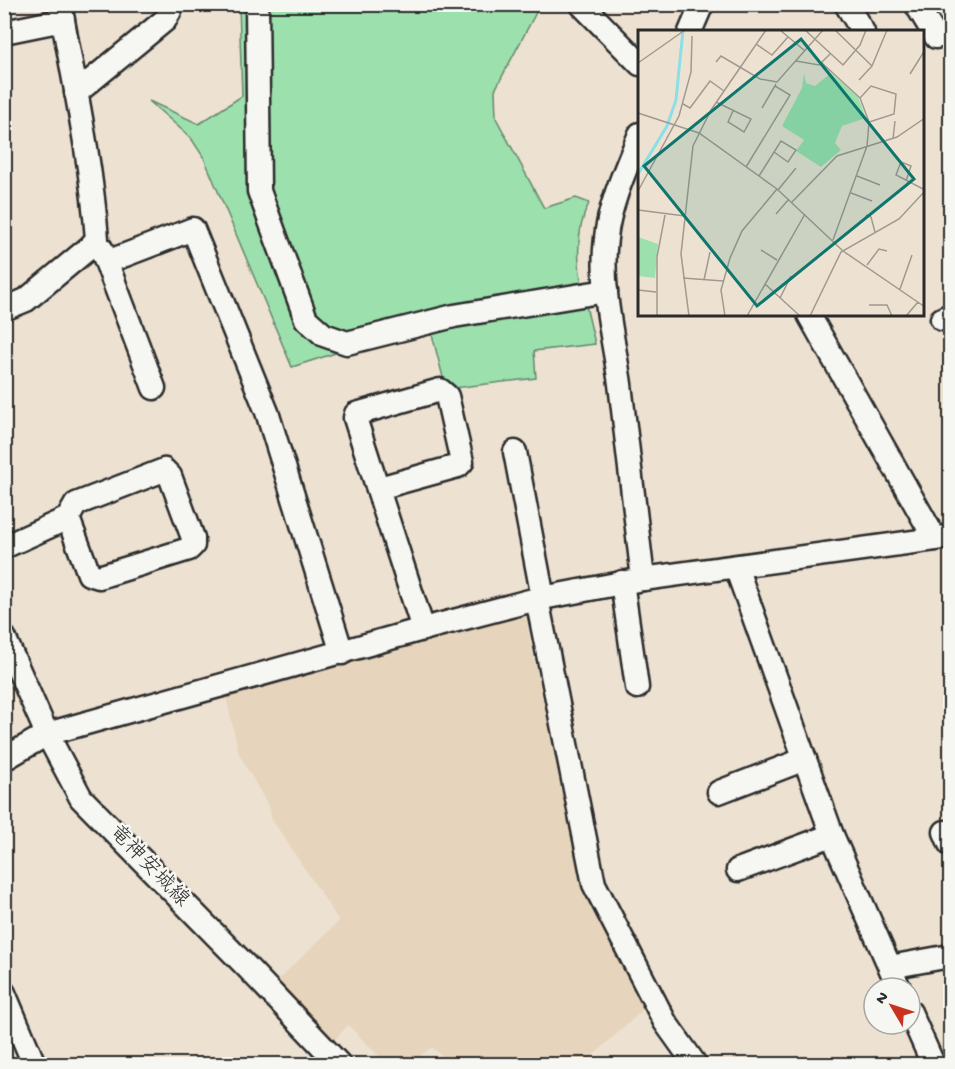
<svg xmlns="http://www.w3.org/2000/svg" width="955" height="1069" font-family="'Gochi Hand','Klee One',sans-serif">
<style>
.built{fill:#e6d4bc}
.green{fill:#9ce1ad;stroke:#64866c;stroke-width:1.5}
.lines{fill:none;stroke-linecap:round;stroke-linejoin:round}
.minor-casing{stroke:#2b2b2b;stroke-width:27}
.minor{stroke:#f6f6f2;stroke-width:22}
.labels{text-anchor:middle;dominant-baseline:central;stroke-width:5;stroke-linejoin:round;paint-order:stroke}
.street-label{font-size:21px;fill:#2b2b2b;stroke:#f6f6f2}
.inset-river{fill:none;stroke:#8ddee6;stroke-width:3}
.inset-road{fill:none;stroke:#9f998f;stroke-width:1.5}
.view{fill:#0f766e;fill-opacity:0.15;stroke:#0f766e;stroke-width:3}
.inset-edge{fill:none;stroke:#2b2b2b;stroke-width:3}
</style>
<rect width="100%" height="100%" fill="#ede2d2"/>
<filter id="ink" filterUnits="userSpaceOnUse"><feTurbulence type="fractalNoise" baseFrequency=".0167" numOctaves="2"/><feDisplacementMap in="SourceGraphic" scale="12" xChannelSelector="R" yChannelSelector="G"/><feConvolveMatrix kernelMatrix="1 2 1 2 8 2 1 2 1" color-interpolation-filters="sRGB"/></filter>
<g filter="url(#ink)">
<path class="built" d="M524,610L572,842L590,904L648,1005L584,1064H450L432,1047L410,1064H387L348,1025L334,1041L276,982L339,921L271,818L270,809L239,754L224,688Z"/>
<path class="green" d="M239,5H540L495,90L496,118L544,208L576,198L589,203C567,247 585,299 595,344L534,351L536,378L446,389L429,323L292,367L204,158L191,138L149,101L199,124L242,96Z"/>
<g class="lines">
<defs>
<g id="minor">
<path d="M257,4L259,191L306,319L324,335L347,343L454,316L606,291"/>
<path d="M581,4L640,64"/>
<path d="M846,4L863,32"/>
<path d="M916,4L936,37"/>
<path d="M4,32L63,20"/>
<path d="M690,32L702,4"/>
<path d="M76,93L165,20L170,11V4"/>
<path d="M640,134C627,166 609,205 606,238C600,286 613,336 620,384C628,449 635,514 643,579"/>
<path d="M101,248L154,388"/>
<path d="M107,262L193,229L267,412L342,653"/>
<path d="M4,309L26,300L90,247L97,239C91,160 74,82 60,4"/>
<path d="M809,315L935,539"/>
<path d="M942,319L950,315"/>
<path d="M515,452L543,598"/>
<path d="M379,488L458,466L462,462L447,396L440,390L356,414L355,418L423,629"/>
<path d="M4,547L68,518L76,504L164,470L170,476L193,538V545L189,549L99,577L89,574L68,518"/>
<path d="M736,567L832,835L899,988"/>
<path d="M622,582L637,687"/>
<path d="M537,599L594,884L665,1022L695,1064"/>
<path d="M4,637L47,734L81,798L246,966L339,1064"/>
<path d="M4,759L47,734L423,629L537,599L643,579L950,537"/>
<path d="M719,792L805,759"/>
<path d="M945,832L950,844"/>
<path d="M738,870L832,835"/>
<path d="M890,967L950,956"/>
<path d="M4,993L34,1064"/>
<path d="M910,1012L933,1064"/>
</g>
</defs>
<use href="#minor" class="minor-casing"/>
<use href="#minor" class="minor"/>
</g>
</g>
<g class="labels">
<g class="street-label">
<text transform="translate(148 867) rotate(46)">竜神安城線</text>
</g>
</g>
<g transform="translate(638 30)">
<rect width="286" height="286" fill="#ede2d2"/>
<path d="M166,43L168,53L177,56L193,43L220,67L228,88L204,96L197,113L203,120L183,137L158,121L166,110L144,96L164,58ZM0,207L20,214L17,248L0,246Z" fill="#9ce1ad"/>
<path class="inset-river" d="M0,144L29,96L38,70L45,0"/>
<path class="inset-road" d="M142,0L167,21M167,0L205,35L222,15L228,0M197,0L234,36L249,0M118,14L134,25L150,7M158,31L181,35L192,24M78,32L83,26L122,49L139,52L185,0M0,33L47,0M184,33L222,68L233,56L258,64L256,84L231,92L229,116L195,210M272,44L287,20M221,50L234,36M222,68L231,92M78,72L113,89L106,102L90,92L95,81M45,74L52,78L72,51L86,61M124,78L138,54M0,83L61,103L139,159L205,221L287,277M255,109L257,91M108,137L152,65L137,56M121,146L143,111L158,120L150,132L136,122M219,146L242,155M268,151L273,136L263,132L258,145L287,160M140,160L158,138M0,161L41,86L53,42L54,6M213,163L234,171M154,172L199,126L259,107L287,88M0,180L47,186M138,184L151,169M228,185L233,187L237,202M123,220L139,230M229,235L241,219L249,221M45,248L85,251M66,250L72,222M127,254L162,286M262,259L274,225M0,260L18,262M142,268L153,246M231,275H249L254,286M19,286V227L27,185M51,286L43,224L55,116L73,80L128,0M87,286L83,260L92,228L104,201L139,159M109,286L167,184M172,286L203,222L261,189L287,161M268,286L280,272"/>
<path class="view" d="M163,9L276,149L119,276L6,136Z"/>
<rect width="286" height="286" class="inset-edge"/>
</g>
<rect width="955" height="1069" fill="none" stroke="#f6f6f2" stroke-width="24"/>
<rect x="12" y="12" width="931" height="1045" fill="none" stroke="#2b2b2b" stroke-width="2" filter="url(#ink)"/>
<g transform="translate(892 1006) rotate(309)"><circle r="28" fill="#f6f6f2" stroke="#a5a5a2" stroke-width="1.5"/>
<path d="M0-4.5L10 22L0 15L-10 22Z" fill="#c8321e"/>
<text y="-9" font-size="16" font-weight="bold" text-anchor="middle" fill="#2b2b2b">N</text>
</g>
</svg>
